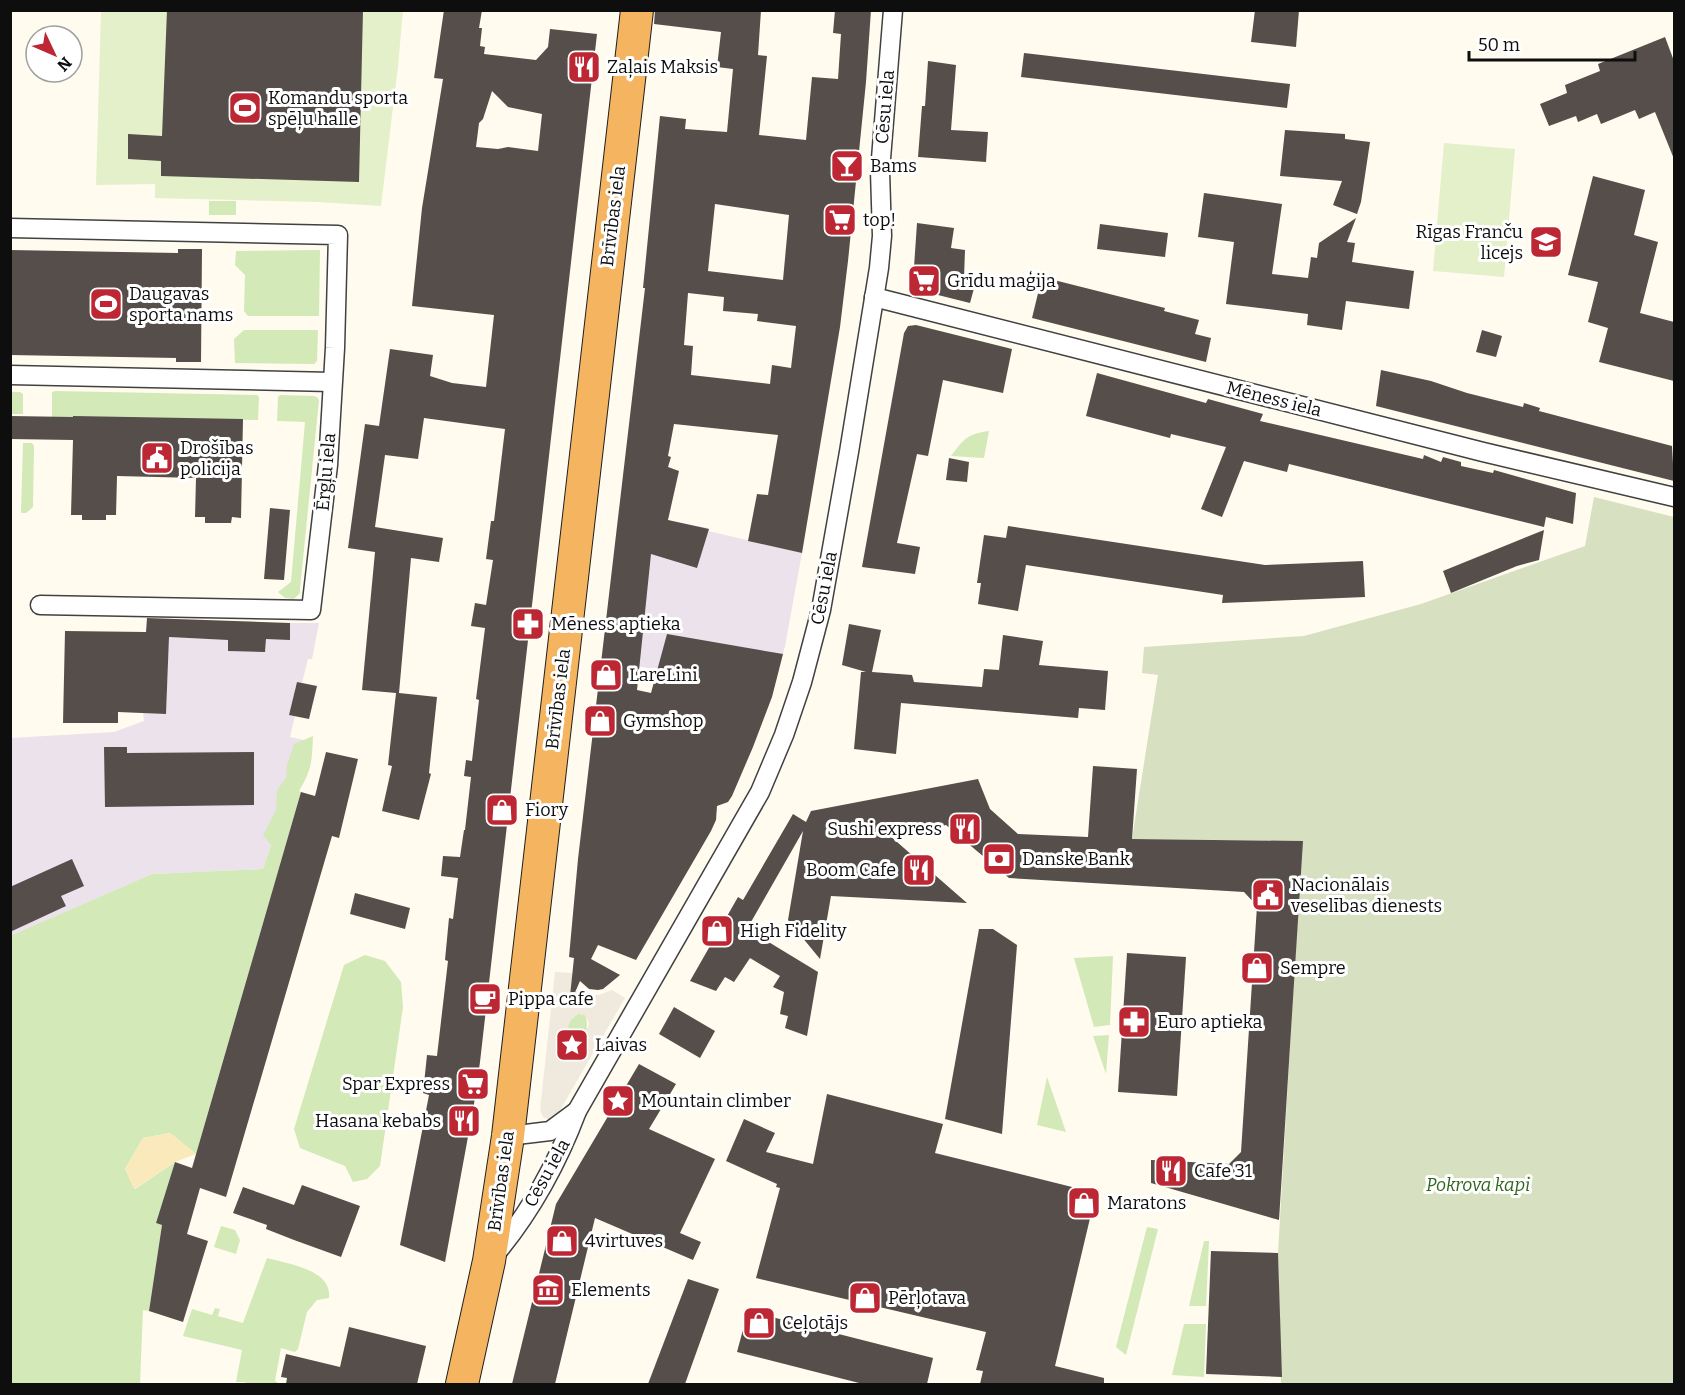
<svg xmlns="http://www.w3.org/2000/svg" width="1685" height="1395" font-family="Bitter,serif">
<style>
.industrial{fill:#ebe2ec}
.green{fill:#d3e9b8}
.sand{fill:#faeabb}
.cemetery{fill:#d7e0c0}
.pitch{fill:#e4f0ca}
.plaza{fill:#efe9de;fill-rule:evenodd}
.building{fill:#564e4a;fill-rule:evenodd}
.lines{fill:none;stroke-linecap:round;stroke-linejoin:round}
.minor-casing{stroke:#414141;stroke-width:21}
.trunk-casing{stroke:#1f1f1f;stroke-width:34}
.minor{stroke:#fff;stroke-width:18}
.trunk{stroke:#f4b460;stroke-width:32}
.labels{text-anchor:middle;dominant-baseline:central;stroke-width:6;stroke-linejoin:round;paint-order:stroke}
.poi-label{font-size:18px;fill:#0e0e0e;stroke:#fff;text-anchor:start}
.street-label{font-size:18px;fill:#0e0e0e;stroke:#fff}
.park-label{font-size:18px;font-style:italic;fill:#30651e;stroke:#fff}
</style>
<rect width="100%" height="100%" fill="#fffbee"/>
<g class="industrial">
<path d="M619,507L670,521L708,528V531L802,553L785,646L772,696L700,677L602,660Z"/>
<path d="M290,623H319L312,659H308L302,683L297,682L289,715L295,716L290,737L304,740L303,747L263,869L152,874L11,936V738L114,732L144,721L143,713L166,714L169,637L228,640L229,651L265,652L266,639H290Z"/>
</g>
<g class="green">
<rect x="209" y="201" width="27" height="14"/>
<path d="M320,250L319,316H248L244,311L245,275L235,265L236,251Z"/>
<path d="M244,330H318L317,361L314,364L235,363L234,339Z"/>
<path d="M55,391L257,395L259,397L258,420L52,417V392Z"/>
<path d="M11,392H20L23,394V414H11Z"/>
<path d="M280,395L314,396L317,397L319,400L300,589V593L294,599L285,598L278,592L291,582L305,422L277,421L278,397Z"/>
<path d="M989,431L984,458L951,456C964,439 967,434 989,431Z"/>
<path d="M23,443H32L34,446L33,507L26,513H21Z"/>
<path d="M313,736C312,760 312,770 299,791L301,792L196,1154L170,1133L143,1138L125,1169L135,1189L175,1162L156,1223L162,1225L149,1311L143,1310L140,1384H11L10,936L152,874L263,869L271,845L263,835L276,810L277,790L286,778L287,765L294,744Z"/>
<path d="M365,955L385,961L401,982L403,1007L380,1166L367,1179L353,1182L345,1166L300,1148L294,1129L344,965Z"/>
<path d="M1113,956L1110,1025L1094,1027L1074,958Z"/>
<path d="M580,1013L581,1015L585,1014C590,1028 585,1042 572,1048L567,1045C564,1032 567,1019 580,1013Z"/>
<path d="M1109,1035L1106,1074L1093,1036Z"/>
<path d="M1047,1077L1066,1132L1037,1125Z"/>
<path d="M221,1226L235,1230L240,1240L236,1254L214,1247Z"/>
<path d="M1147,1227L1158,1229L1126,1355L1116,1347Z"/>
<path d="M1204,1241H1209L1206,1306H1189Z"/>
<path d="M267,1258C288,1264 332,1269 329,1298L317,1300L307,1312L298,1349L295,1352L281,1348L275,1381L280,1384H246L245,1382H236L242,1350L183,1336L192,1309L212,1315L215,1308L220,1309L218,1316L243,1323Z"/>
<path d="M1184,1324H1206L1204,1377L1172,1375Z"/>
</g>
<path class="sand" d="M170,1133L196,1154L175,1162L134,1189L125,1169L143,1138Z"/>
<path class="cemetery" d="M1594,497L1674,517V1384H1281L1278,1253L1302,841L1132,839L1158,675L1142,673L1144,647L1304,636L1421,604L1585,546Z"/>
<g class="pitch">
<path d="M101,11H403L398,66L381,206L318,202L155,198V184L96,185Z"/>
<path d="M1444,143L1515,149L1504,277L1433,271Z"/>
</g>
<path class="plaza" d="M555,972L573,973L571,993L582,990L590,995H599L612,990L625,998L567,1098L557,1115L550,1120L543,1117L540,1110ZM580,1013L581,1015H585L589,1023L588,1027L580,1044L572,1048H569L566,1041L569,1023L573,1017Z"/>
<g class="building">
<path d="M167,10H363L359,182L161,176V161L128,159V134L162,136Z"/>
<path d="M444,10H482L479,28H482L480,46L485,47L484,54L536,60L548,47L550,29L597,34L480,1062L474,1104L445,1262L400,1245L429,1095L423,1093L427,1055L437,1056L448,961L445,960L449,918L453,919L458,878L441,876L443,856L460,857L464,830H465L471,777L464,776L466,760L472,761L479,700L476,699L485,628L471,626L475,603L486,605L493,560L486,559L491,521H494L505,429L424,418L418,459L385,455L375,527L443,538L439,562L411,558L399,693L437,697L429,773L431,774L419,820L382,811L392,766L388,765L396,693L362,690L375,552L348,548L365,424L379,426L390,349L433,355L430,376L452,383L486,387L494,315L412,306L422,208L443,79L434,78ZM492,91L508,107L542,114L538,151L508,147L498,149L476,147L479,123L483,119Z"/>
<path d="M655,10H761L758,55L767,56L759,135L806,140L812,77L838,79L841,34L833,33L835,10H871L866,82L848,261L840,327L802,553L748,541L757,494L768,495L778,435L674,424L668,456L671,457L668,467L679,471L668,520L709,529L697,568L651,554L637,690L651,693L667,634L783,654L772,697L753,747L732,796L728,802L717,806L716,820L711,831L636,960L598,945L591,959L620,975L603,989L598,990L589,989L580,981L573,997L570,996L574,958L569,957L578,859L645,288H643L660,116L686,119L685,129L727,132L733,69L717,67L721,32L654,24ZM715,204L789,215L783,280L708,271ZM688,293L724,297L723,311L758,314L757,321L796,326L791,368L772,365L770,384L691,375L693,346L684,345Z"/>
<path d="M1255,10H1299L1296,47L1251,42Z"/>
<path d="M1665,37L1674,61V159L1655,112L1639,119L1635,110L1601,124L1597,114L1578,122L1576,116L1549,126L1540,104L1567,93L1565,85L1600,71L1598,64Z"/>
<path d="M1024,53L1290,84L1287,108L1021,77Z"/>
<path d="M928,61L956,65L951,130L988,132L986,162L918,157L922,106H925Z"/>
<path d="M1285,130L1345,134V139L1370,142L1361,202L1357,214L1333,205L1342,181L1280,176Z"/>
<path d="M1593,176L1645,190L1634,235L1658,242L1640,313L1674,322V381L1599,362L1608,328L1588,322L1598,282L1568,275Z"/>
<path d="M1204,193L1282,204L1272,274L1308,278L1311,257L1317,258L1319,243L1356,218L1347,242L1355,243L1352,262L1414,271L1409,309L1346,301L1342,330L1307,325L1308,314L1226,304L1234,242L1198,237Z"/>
<path d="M917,223L954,228L951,248L965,250L964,278L976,281L970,303L918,290L913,282Z"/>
<path d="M1100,224L1168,233L1165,257L1097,249Z"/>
<path d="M178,249H202L201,362H176V358L10,355V250L178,253Z"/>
<path d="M1042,277L1165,308L1164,311L1199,320L1195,334L1211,338L1206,362L1032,318Z"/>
<path d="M916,325L1012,349L1003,393L943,380L928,456L917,454L897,543L920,547L915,574L862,567L904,333L908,326Z"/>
<path d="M1482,330L1502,336L1496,357L1476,352Z"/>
<path d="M1381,370L1431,381L1467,393L1523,407L1524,403L1540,408L1539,411L1672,446L1674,481L1376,406Z"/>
<path d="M1097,373L1206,403L1208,399L1263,414L1260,421L1423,459L1424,455L1441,462L1443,457L1461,462V466L1493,473L1494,470L1576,493L1573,524L1546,517L1544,527L1289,464L1287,472L1244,461L1222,517L1201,509L1226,447L1171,434L1170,438L1086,416Z"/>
<path d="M10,416L73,417V416L243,419L241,518L232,517L231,523H205V517H195L196,478L117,476L116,515H106V520H82V515H71L73,440L10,439Z"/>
<path d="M949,458L969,462L967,482L946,480Z"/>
<path d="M270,508L290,510L284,580L264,579Z"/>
<path d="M1008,526L1265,565L1363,561L1365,597L1222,603L1223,595L1026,565L1018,611L978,604L981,583H977L984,535L1006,538Z"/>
<path d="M1544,530L1539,560L1517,566L1451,593L1443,571Z"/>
<path d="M147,618L290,623V640L266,639L265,652L228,651V640L169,637L166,714L118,712V723H63L65,631L146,632Z"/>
<path d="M849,624L881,630L872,672L912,675L914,682L982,687L984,669L999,670L1003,635L1043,641L1039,665L1108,671L1105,710L1079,708L1078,718L901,703L896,754L854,749L861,672H866L842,665Z"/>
<path d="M297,682L317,686L309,719L289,715Z"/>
<path d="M104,747H127V753L254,752V805L105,807Z"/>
<path d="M326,752L358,759L339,838L332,836L226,1197L200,1188L187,1234L208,1241L183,1322L149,1311L162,1225L156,1223L175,1162L192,1168L301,792L315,796Z"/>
<path d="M1093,766L1137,769L1132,839L1303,841L1279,1220L1151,1183V1160L1229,1164L1241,1152L1257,906L1244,892L1009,878L946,825L889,835L967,903L831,896L820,959L788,920L803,831L747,929L818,972L807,1036L785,1028L788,1016L780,1014L784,992L773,987L780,976L750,958L734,982L725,977L716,991L690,981L738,897L743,900L793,814L806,822L811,811L978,779L990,809L1018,834L1088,837Z"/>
<path d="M72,859L84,886L61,896L66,906L10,932V887Z"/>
<path d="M355,893L410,908L405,929L350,914Z"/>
<path d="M979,929H993L1017,945L1002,1134L945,1119Z"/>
<path d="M1127,953L1186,957L1177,1096L1118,1092Z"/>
<path d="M674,1007L715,1031L700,1058L659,1034Z"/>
<path d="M639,1064L676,1084L649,1129L715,1159L680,1233L701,1242L693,1260L595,1218L555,1384H512L556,1204Z"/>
<path d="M827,1094L943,1124L935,1153L1096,1193L1055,1366L1104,1378V1384H980L983,1371L976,1370L986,1332L756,1278L780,1188L776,1187L777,1184L726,1161L744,1119L775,1133L766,1152L813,1164Z"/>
<path d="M302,1185L360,1206L341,1257L294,1240L266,1229L267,1225L233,1213L243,1187L294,1205Z"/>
<path d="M1211,1251L1278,1253L1282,1377L1206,1374Z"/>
<path d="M688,1279L719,1289L685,1384H648Z"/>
<path d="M748,1311L933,1358L927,1384H863L737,1352Z"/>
<path d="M349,1327L426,1346L417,1384H286L287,1378L281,1377L286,1354L340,1367Z"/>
</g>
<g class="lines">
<defs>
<g id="minor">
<path d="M10,228L338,235L335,348L328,465L311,610L40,605"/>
<path d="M874,297L1483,452L1674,497"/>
<path d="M10,375L332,382"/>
<path d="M508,1136L550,1131L577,1111"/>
<path d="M492,1258C528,1216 557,1164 577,1111L760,792L784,735L802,682L821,610L849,452L879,268L882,236L880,171L893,10"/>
</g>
<path id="trunk" d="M462,1384L489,1261L508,1136L637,10"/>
</defs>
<use href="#minor" class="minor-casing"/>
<use href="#trunk" class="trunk-casing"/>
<use href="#minor" class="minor"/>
<use href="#trunk" class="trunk"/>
</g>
<defs>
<symbol id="restaurant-square" viewBox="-11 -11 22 22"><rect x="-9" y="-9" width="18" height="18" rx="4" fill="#bc2733" stroke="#fff"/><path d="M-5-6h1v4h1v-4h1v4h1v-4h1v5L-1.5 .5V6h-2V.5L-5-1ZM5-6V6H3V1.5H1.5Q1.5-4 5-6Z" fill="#fff"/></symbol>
<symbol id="stadium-square" viewBox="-11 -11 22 22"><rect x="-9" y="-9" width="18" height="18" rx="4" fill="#bc2733" stroke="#fff"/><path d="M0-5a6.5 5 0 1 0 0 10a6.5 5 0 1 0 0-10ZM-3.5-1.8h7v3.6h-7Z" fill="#fff"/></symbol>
<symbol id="bar-square" viewBox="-11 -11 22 22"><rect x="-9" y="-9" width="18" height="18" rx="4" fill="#bc2733" stroke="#fff"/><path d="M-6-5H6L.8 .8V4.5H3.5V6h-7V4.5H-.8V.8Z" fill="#fff"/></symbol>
<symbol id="supermarket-square" viewBox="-11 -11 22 22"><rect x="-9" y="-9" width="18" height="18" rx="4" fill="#bc2733" stroke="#fff"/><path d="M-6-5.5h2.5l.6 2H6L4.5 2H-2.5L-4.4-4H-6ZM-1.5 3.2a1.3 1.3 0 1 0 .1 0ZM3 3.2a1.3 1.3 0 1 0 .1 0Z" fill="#fff"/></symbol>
<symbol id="school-square" viewBox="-11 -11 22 22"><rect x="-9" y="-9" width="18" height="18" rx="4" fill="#bc2733" stroke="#fff"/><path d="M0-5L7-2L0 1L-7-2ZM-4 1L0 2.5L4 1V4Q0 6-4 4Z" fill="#fff"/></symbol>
<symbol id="civic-square" viewBox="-11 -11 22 22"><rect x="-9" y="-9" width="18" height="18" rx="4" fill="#bc2733" stroke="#fff"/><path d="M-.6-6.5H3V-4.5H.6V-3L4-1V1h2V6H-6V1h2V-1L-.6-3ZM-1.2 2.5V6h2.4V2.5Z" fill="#fff"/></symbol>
<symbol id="pharmacy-square" viewBox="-11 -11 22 22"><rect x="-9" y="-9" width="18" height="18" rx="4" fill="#bc2733" stroke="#fff"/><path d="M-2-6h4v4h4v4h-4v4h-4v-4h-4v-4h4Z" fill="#fff"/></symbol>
<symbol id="shop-square" viewBox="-11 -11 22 22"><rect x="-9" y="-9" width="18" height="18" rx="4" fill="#bc2733" stroke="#fff"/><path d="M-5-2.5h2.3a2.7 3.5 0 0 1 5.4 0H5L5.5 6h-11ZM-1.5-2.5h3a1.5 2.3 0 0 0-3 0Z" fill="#fff"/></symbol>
<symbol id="bank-square" viewBox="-11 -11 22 22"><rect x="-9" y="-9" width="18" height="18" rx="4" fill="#bc2733" stroke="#fff"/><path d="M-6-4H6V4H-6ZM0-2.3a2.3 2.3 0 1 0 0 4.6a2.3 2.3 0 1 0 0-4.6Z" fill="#fff"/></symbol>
<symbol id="cafe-square" viewBox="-11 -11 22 22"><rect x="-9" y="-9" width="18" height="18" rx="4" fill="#bc2733" stroke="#fff"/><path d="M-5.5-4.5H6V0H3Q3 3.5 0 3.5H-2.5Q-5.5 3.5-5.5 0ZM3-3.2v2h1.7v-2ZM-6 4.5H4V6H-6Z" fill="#fff"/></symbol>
<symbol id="sight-square" viewBox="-11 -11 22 22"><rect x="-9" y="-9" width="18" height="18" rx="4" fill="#bc2733" stroke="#fff"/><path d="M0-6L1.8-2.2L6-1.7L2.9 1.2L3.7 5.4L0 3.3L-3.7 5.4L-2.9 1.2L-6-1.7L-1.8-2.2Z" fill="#fff"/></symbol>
<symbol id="museum-square" viewBox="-11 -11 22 22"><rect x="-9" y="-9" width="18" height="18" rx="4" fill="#bc2733" stroke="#fff"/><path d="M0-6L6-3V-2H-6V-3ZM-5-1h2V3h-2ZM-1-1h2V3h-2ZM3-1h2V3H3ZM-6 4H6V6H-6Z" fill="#fff"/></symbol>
</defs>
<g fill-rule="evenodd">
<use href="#restaurant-square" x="565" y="48" width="38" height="38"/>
<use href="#stadium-square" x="226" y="89" width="38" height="38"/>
<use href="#bar-square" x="828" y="147" width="38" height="38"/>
<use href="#supermarket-square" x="821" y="201" width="38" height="38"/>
<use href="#school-square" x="1527" y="223" width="38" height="38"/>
<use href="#supermarket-square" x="905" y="262" width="38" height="38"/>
<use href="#stadium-square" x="87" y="285" width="38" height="38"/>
<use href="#civic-square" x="138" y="439" width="38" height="38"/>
<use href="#pharmacy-square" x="509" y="605" width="38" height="38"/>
<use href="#shop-square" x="587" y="656" width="38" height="38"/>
<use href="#shop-square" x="581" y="702" width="38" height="38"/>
<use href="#shop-square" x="483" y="791" width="38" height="38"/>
<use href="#restaurant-square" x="946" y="810" width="38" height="38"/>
<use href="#bank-square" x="980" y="840" width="38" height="38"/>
<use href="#restaurant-square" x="900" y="851" width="38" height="38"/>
<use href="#civic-square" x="1249" y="876" width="38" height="38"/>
<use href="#shop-square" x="698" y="912" width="38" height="38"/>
<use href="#shop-square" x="1238" y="949" width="38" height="38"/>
<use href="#cafe-square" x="466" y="980" width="38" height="38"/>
<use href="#pharmacy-square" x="1115" y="1003" width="38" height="38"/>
<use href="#sight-square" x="553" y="1026" width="38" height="38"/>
<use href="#supermarket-square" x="454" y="1065" width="38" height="38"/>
<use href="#sight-square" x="599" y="1082" width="38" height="38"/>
<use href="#restaurant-square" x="445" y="1102" width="38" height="38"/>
<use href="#restaurant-square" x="1152" y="1152" width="38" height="38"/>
<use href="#shop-square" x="1065" y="1184" width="38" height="38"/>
<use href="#shop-square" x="543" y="1222" width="38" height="38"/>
<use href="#museum-square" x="529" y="1271" width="38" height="38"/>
<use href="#shop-square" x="846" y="1279" width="38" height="38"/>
<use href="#shop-square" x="740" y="1304" width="38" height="38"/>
</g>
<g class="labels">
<g class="poi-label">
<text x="607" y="67">Zaļais Maksis</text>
<text x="268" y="98">Komandu sporta<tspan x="268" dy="21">spēļu halle</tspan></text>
<text x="870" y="166">Bams</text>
<text x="863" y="220">top!</text>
<text x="1523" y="232" text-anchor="end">Rīgas Franču<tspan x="1523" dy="21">licejs</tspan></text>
<text x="947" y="281">Grīdu maģija</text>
<text x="129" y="294">Daugavas<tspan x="129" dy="21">sporta nams</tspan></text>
<text x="180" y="448">Drošības<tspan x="180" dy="21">policija</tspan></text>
<text x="551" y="624">Mēness aptieka</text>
<text x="629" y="675">LareLini</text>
<text x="623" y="721">Gymshop</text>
<text x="525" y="810">Fiory</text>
<text x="942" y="829" text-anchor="end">Sushi express</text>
<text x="1022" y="859">Danske Bank</text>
<text x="896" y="870" text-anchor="end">Boom Cafe</text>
<text x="1291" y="885">Nacionālais<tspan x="1291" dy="21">veselības dienests</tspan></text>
<text x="740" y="931">High Fidelity</text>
<text x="1280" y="968">Sempre</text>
<text x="508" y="999">Pippa cafe</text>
<text x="1157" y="1022">Euro aptieka</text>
<text x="595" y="1045">Laivas</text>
<text x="450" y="1084" text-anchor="end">Spar Express</text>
<text x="641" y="1101">Mountain climber</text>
<text x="441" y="1121" text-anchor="end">Hasana kebabs</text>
<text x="1194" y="1171">Cafe 31</text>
<text x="1107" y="1203">Maratons</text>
<text x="585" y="1241">4virtuves</text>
<text x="571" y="1290">Elements</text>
<text x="888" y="1298">Pērļotava</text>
<text x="782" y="1323">Ceļotājs</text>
</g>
<g class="street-label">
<text transform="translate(885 107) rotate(-85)">Cēsu iela</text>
<text transform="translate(613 216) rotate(-83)">Brīvības iela</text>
<text transform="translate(1274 399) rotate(14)">Mēness iela</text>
<text transform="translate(326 472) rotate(-85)">Ērgļu iela</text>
<text transform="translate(824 588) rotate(-79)">Cēsu iela</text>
<text transform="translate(558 699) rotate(-83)">Brīvības iela</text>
<text transform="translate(547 1173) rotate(-61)">Cēsu iela</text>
<text transform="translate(501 1181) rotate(-82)">Brīvības iela</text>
</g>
<g class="park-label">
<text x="1478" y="1185">Pokrova kapi</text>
</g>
</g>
<rect width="1685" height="1395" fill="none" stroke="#0e0e0e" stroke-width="24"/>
<g transform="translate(54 54) rotate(134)"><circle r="28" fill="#ffffff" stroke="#9f9f9f" stroke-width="1.5"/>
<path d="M0-4.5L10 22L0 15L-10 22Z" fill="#bc2733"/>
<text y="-9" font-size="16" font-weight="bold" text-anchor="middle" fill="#0e0e0e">N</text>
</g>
<path d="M1469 51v9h166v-9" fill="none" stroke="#0e0e0e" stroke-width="3"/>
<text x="1478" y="51" font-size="18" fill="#0e0e0e" stroke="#ffffff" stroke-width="4.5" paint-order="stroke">50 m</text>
</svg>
